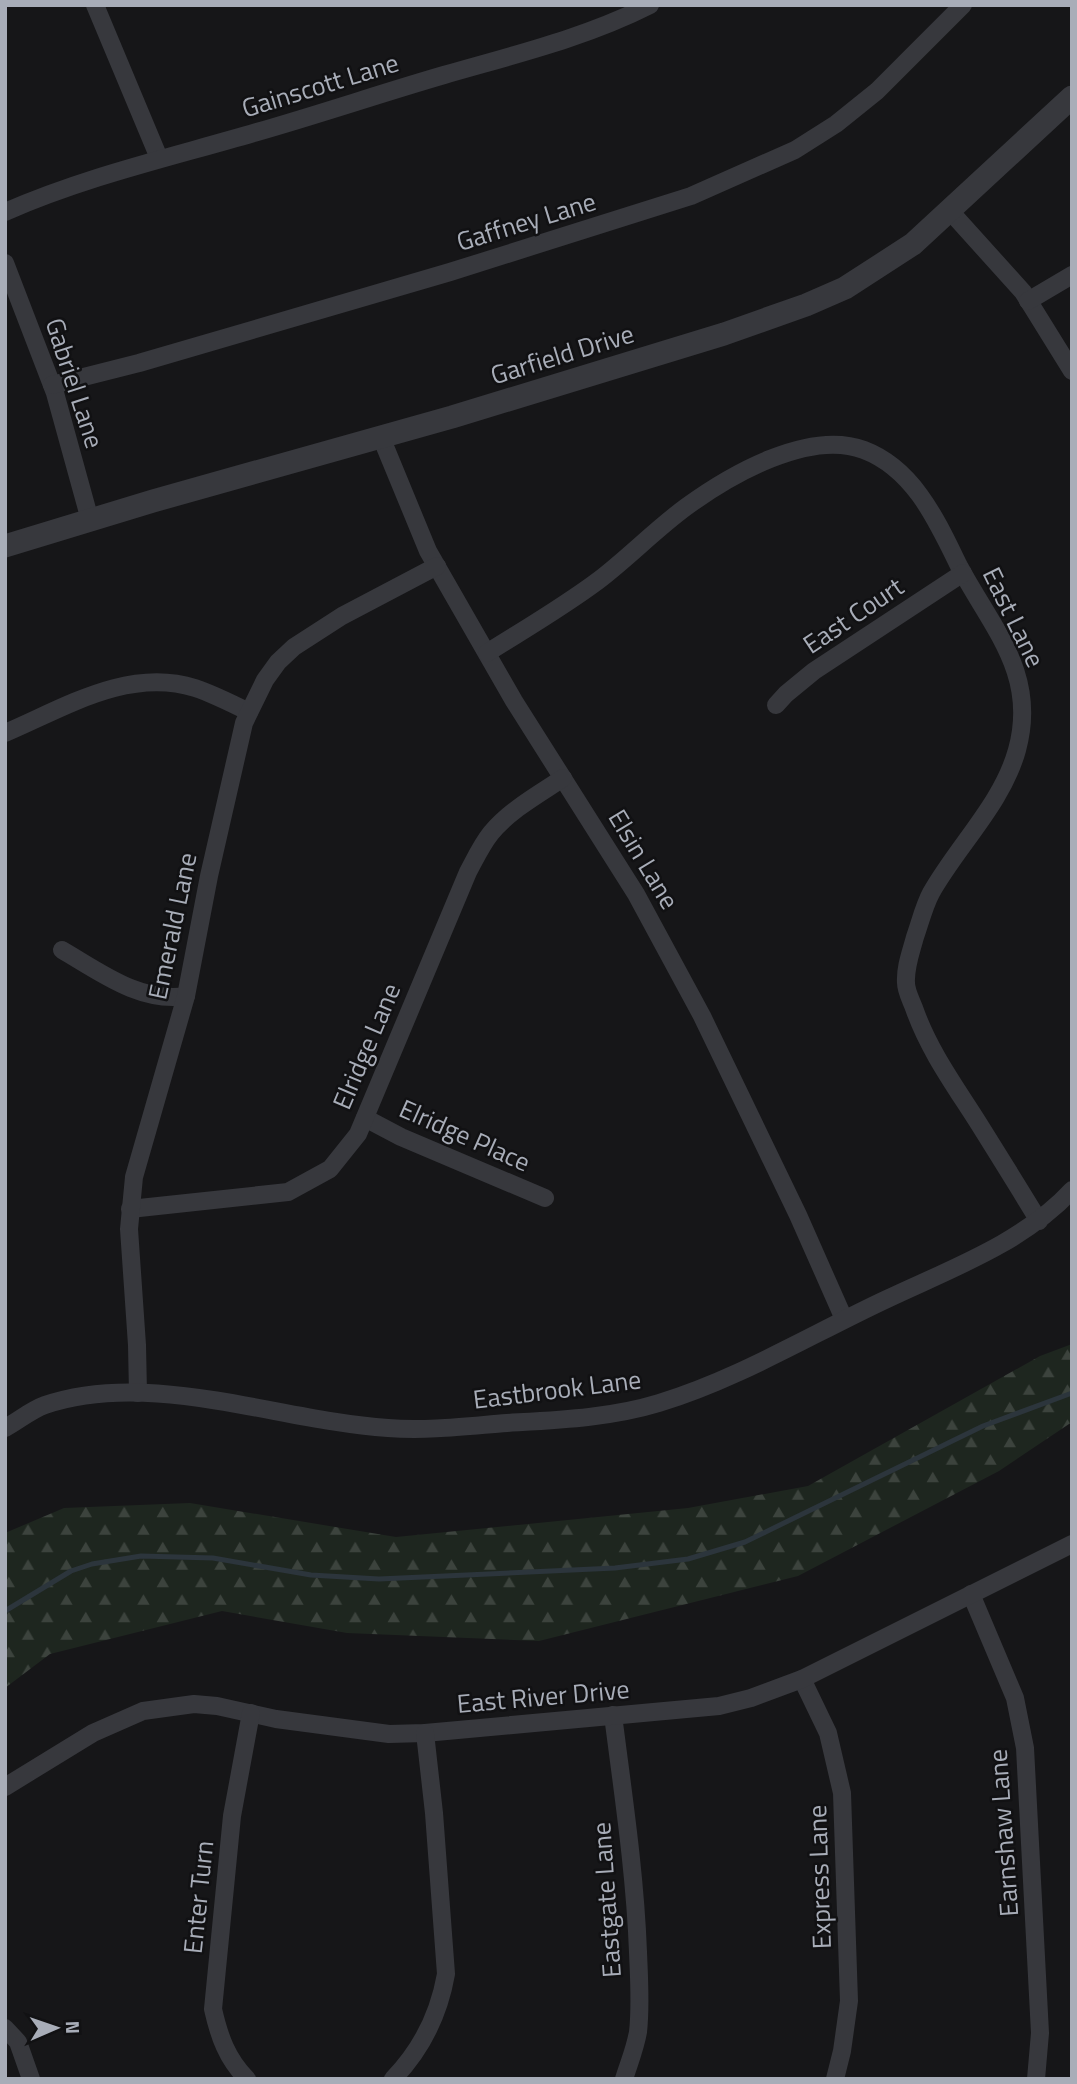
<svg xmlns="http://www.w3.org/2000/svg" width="1077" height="2084" font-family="'Titillium Web',sans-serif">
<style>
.forest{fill:url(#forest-firs)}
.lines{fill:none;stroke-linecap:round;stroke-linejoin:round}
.stream{stroke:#2c353c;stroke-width:5}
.minor{stroke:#37383d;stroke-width:18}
.tertiary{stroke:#37383d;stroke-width:23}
.labels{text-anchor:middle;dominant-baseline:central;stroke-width:5;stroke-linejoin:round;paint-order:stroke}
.street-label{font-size:26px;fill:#a8adb8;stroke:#111113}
</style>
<defs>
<pattern id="forest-firs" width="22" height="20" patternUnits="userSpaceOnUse" patternTransform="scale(1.75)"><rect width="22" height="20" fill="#1e261f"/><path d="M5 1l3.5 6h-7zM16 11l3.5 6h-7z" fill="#3c433d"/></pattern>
</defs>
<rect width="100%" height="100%" fill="#161618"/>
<path class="forest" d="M1072,1344V1422L999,1471L798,1576L539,1641L347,1633L222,1611L50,1654L5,1688V1533L64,1508L190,1503L396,1537L688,1508L808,1486L1040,1356Z"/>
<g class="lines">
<path class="stream" d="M5,1611L71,1571L92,1564L141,1556L213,1558L311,1575L379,1579L615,1568L688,1559L745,1542L983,1426L1072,1393"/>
<g class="minor">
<path d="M95,5L159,158"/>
<path d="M950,211L1023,292L1072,371"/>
<path d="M5,212C87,176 172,157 257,132C320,114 382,93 444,75C513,55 585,38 650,5"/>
<path d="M5,263L55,393L90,520"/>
<path d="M1028,301L1072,275"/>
<path d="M52,385L139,363L450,272L691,196L795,150L836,124L877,91L963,5"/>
<path d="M381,437L428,551L514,701L636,894L702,1016L798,1215L844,1319"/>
<path d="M487,653C525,629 563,607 599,580C629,557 656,529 686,507C730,475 809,429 864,450C914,469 937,521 959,566C992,628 1038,674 1017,750C1002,804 958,845 931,893C924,906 920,923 915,937C911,952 905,967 906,983C906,991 911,1000 914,1008C929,1051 955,1086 979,1124C999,1156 1019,1188 1039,1221"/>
<path d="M776,705L786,694L814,671L963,573"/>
<path d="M5,733C64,708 128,667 195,688C213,694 231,703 249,712"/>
<path d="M62,950C100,972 140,1003 186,996"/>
<path d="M365,1118L401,1137L545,1198"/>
<path d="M130,1209L288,1192L330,1169L358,1134L468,872C475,859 482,844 491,833C510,810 539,794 563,778"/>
<path d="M138,1393L137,1345L129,1229L134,1177L186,996L209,876L244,723L265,680L278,662L294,647L342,616L437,566"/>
<path d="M5,1428C18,1421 31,1410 45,1405C151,1369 279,1421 388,1428C428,1431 468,1426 507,1423C558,1420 610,1418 659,1403C738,1379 812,1334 887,1299C950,1269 1023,1243 1072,1190"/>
<path d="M971,1594L1015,1698L1025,1748L1040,2033L1036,2079"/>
<path d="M802,1679L828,1733L842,1793L849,2001L842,2051L835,2079"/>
<path d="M613,1715C623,1794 635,1872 638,1952C639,1978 641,2006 638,2032C635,2049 629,2063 624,2079"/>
<path d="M5,1787L93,1733L143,1711L194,1704L217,1706L276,1719L389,1734L425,1733L719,1706L751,1698L802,1679L1072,1544"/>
<path d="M5,2028L18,2042L31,2079"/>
<path d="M247,2079C227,2059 219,2036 213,2009L232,1816L251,1713"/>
<path d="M393,2079C421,2050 439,2014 446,1974L434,1813L425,1733"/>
</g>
<path class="tertiary" d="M5,546L153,501L452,417L724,334L806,305L845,288L913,244L1072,97"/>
</g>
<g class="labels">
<g class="street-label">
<text transform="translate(320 85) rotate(-17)">Gainscott Lane</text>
<text transform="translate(526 221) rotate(-17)">Gaffney Lane</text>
<text transform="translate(562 354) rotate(-17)">Garfield Drive</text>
<text transform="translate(75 383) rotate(72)">Gabriel Lane</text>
<text transform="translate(853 615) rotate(-34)">East Court</text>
<text transform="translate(1014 617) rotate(64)">East Lane</text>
<text transform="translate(644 859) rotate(59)">Elsin Lane</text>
<text transform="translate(172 926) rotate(-78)">Emerald Lane</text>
<text transform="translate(366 1046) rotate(-67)">Elridge Lane</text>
<text transform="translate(465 1135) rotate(24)">Elridge Place</text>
<text transform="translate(557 1389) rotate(-7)">Eastbrook Lane</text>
<text transform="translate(543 1696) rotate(-5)">East River Drive</text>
<text transform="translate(1003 1833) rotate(-94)">Earnshaw Lane</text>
<text transform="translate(819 1877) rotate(-92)">Express Lane</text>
<text transform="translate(198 1897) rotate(-84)">Enter Turn</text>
<text transform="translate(606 1900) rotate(-94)">Eastgate Lane</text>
</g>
</g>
<rect width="1077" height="2084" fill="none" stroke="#a8adb8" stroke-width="14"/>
<g transform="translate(56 2028) rotate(88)" stroke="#111113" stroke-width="5" paint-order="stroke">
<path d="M0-5L12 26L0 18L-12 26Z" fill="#a8adb8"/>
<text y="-10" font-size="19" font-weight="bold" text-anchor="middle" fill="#a8adb8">N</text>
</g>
</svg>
